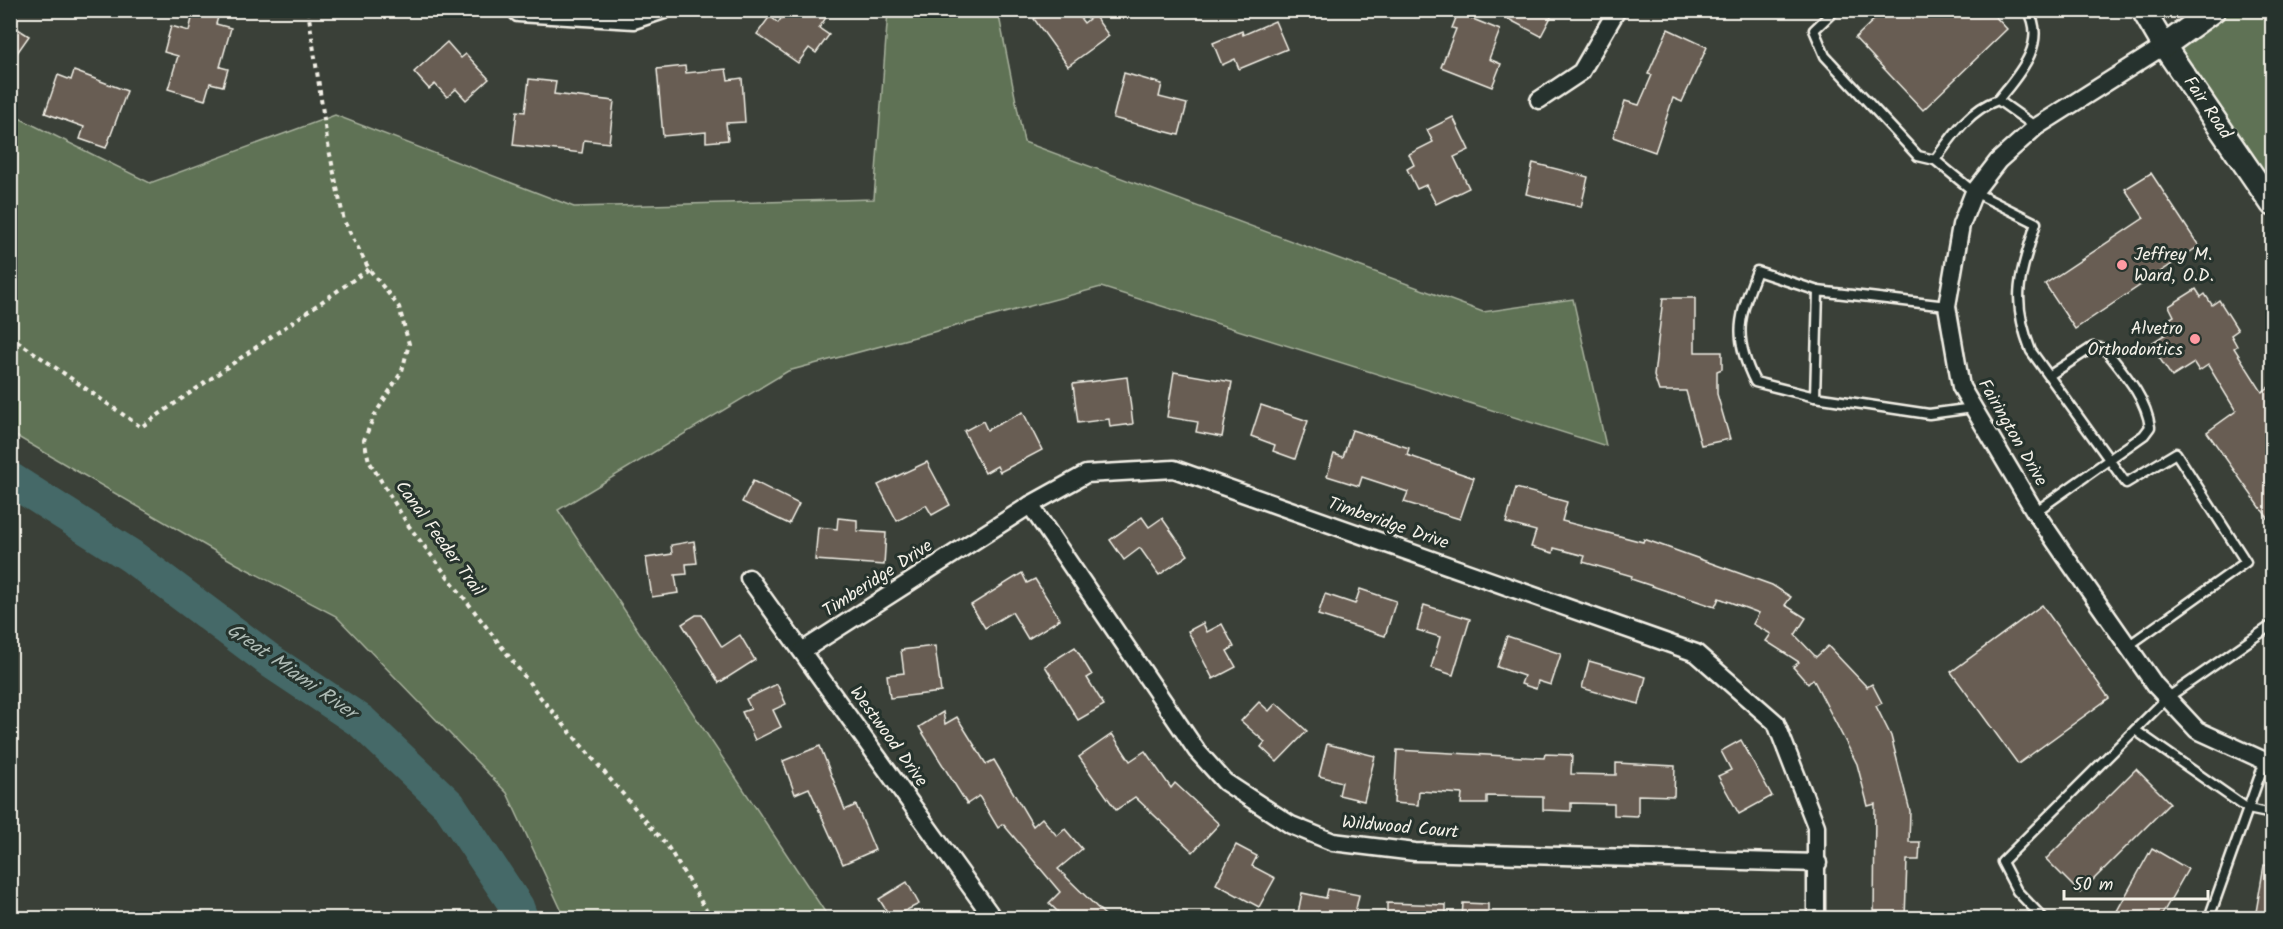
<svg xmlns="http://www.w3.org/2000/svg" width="2283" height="929" font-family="Kalam,sans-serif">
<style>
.green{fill:#5e7255;stroke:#a9b29e;stroke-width:1.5}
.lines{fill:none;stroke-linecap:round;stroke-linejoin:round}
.river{stroke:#446968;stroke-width:34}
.building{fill:#675d52;stroke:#f4f1e8;stroke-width:1.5}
.lane-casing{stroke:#f4f1e8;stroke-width:13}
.street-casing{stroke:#f4f1e8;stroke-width:21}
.secondary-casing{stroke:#f4f1e8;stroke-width:27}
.path{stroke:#f4f1e8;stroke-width:4;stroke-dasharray:4.5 4.5;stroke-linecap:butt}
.lane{stroke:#26332d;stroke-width:8}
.street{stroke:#26332d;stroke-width:16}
.secondary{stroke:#26332d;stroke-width:22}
.poi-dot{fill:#ff9aa2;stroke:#26332d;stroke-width:2}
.labels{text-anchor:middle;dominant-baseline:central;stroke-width:6;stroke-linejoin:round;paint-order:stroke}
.street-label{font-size:18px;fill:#f4f1e8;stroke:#26332d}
.poi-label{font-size:18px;fill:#f4f1e8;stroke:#26332d;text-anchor:start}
.water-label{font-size:20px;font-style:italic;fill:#aebbb5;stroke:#26332d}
</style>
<rect width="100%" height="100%" fill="#3a4038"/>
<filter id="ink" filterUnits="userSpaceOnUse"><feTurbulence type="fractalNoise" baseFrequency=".0167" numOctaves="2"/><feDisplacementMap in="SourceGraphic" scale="12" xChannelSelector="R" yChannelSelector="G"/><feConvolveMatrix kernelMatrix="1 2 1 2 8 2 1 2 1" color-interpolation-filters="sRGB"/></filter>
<g filter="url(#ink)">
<g class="green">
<path d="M888,11H998L1024,142L1483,312L1573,299L1606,446L1101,287L788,371L558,510L829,918H565L507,793L336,616L237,564L11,433V114L150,183L335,115L574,207L874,199Z"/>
<path d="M2214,11H2272V204L2164,46Z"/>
</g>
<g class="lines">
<path class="river" d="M10,479L131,556L272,662L362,722L449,805L517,907L521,918"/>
</g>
<g class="building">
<path d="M194,10L218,17L216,24L231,28L220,67L228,69L223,86L210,83L205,100L168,89L178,56L164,52L171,26L189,31Z"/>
<path d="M787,10H819L827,16L819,28L829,35L816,53L809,48L798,63L757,34L770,16L778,23Z"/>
<path d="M1045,10H1074L1084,23L1094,15L1109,36L1068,66L1034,19Z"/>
<path d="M1491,10H1543L1552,15L1541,36Z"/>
<path d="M1884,10H1989L2007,29L1923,110L1855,38Z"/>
<path d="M1458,13L1500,30L1489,59L1501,64L1492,87L1441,67L1456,29L1452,28Z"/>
<path d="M1275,21L1287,49L1239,69L1235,59L1222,65L1213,43L1242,31L1243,35Z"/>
<path d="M10,24L29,36L10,63Z"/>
<path d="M1668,29L1707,47L1682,102L1673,98L1655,152L1613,137L1625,101L1639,105L1652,75L1648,74Z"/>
<path d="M447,42L461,58L466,54L489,79L466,100L456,89L447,97L435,84L429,89L414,72Z"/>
<path d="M685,66L686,73L726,69L728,80L742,78L745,122L726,123L728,140L706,142V132L663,136L657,69Z"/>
<path d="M74,71L127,91L106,148L80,139L84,127L45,113L58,75L71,80Z"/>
<path d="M1124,73L1162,84L1159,97L1187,104L1179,135L1113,118Z"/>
<path d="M529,79L556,82L554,94L614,101L609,143L584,140L582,153L513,145L517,111L525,112Z"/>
<path d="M1453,117L1469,150L1454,157L1469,188L1436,204L1426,185L1417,189L1407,169L1414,165L1409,154L1433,142L1427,130Z"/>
<path d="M1533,163L1588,177L1581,207L1526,194Z"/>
<path d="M2151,173L2199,246L2075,329L2045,284L2144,218L2125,189Z"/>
<path d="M2196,289L2201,297L2205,294L2212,305L2219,300L2238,330L2231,335L2237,346L2234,348L2262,392L2272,385V524L2207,432L2236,411L2208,365L2199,371L2194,363L2172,377L2150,344L2172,330L2166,321L2174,316L2169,306Z"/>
<path d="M1663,298H1695V352H1722V369L1717,371V394L1730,439L1701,445L1686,391H1659L1654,376Z"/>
<path d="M1174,372L1232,382L1222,437L1196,432L1198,422L1167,417Z"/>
<path d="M1127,377L1133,424L1110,427L1109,419L1078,423L1073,384Z"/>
<path d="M1261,405L1308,421L1295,459L1273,451L1275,445L1251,436Z"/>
<path d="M1023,412L1042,450L1000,472L997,466L985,473L964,431L983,421L987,430Z"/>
<path d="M1352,430L1409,448L1407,455L1474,478L1460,519L1404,502L1408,492L1362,477L1359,486L1327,476L1334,454L1343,457Z"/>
<path d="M927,462L950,505L932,515L926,505L897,521L878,485Z"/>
<path d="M753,481L799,504L789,524L742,502Z"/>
<path d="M1516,488L1567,502L1562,521L1643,542L1644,539L1772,585L1791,597L1785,605L1806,618L1795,635L1816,657L1828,646L1867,687L1872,684L1882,703L1876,706L1891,736L1910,811L1909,842H1920L1919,860H1907L1905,918H1874L1875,804L1868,806L1857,764L1813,679L1808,684L1793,667L1799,662L1766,641L1771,634L1753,624L1759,613L1719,598L1715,607L1631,579L1632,576L1583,562L1585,556L1554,548L1553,553L1531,547L1536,531L1506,523Z"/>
<path d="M1142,517L1149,527L1162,518L1188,555L1159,575L1140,548L1124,560L1110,540Z"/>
<path d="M838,518L857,520V531L886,533L884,565L815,560L818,527L837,529Z"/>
<path d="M694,541L697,563L686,564L687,574L675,575L678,593L652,597L646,558L672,554L671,545Z"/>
<path d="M1022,573L1027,583L1035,579L1060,619L1028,639L1012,612L985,628L971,605Z"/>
<path d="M1360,589L1396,601L1385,636L1318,615L1325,594L1355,604Z"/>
<path d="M1424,605L1470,619L1453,675L1431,668L1440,637L1417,630Z"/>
<path d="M2042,605L2109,698L2018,764L1951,672Z"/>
<path d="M696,615H702L722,647L740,635L755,660L719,683L682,624Z"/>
<path d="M1203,623L1207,632L1222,624L1234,647L1227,651L1236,667L1213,679L1188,631Z"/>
<path d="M1507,636L1561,654L1551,685L1538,681L1536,689L1521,684L1524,676L1497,667Z"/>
<path d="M935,646L941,692L890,698L887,675L904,673L901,650Z"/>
<path d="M1075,647L1092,675L1087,678L1104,705L1078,720L1045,666Z"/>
<path d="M1589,661L1646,677L1639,704L1582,688Z"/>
<path d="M777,684L786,704L773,710L781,727L755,740L742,712L751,709L746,699Z"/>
<path d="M1259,702L1269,711L1276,703L1307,731L1277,762L1261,747L1265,742L1241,721Z"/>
<path d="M943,712L945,724L957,717L986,764L994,760L1033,826L1042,818L1057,836L1065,829L1082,849L1058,869L1108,918H1064L1049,903L1060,892L1003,824L998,828L979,796L967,804L919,727Z"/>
<path d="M1112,734L1130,761L1145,751L1171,788L1175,783L1219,824L1193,852L1135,797L1116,810L1079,757Z"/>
<path d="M1741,740L1772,796L1739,814L1718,776L1731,770L1721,751Z"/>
<path d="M1327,744L1375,756L1364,801L1339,795L1342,782L1319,776Z"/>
<path d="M820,746L845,810L856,805L875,850L843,864L809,788L795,794L783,761Z"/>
<path d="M1397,750L1544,758L1545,754L1572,755L1571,774L1616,775V763L1675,766L1674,796L1638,795V816L1614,815V804L1571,803V811L1543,810V797L1487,796V804H1461L1462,794L1419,791L1418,805L1394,803Z"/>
<path d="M2136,769L2170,803L2080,893L2046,859Z"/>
<path d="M1236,845L1257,856L1252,866L1275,878L1259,907L1216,884Z"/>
<path d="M2152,848L2188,869L2160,918H2131L2117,911Z"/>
<path d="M2264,865L2272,866V918H2255Z"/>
<path d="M907,882L919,904L891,918L879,899Z"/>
<path d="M1328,889L1359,895L1354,918H1297L1302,893L1326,898Z"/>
<path d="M1387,903L1446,905V918H1387Z"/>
<path d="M1463,903L1488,904V918H1462Z"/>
</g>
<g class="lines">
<defs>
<g id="lane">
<path d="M1835,10L1814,30L1825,56L1918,156L1935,160"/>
<path d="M1998,100C2018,75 2048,44 2028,10"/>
<path d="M2036,127L1998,100C1970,109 1952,136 1935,160L1974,192L2036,223C2020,277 2010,297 2031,351L2126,483L2176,453L2246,562L2128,646"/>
<path d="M1947,306L1818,291L1815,397L1929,414L1973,408"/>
<path d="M1815,397L1755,382C1732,336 1739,317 1757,271L1818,291"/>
<path d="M2035,512L2144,435L2150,427C2146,397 2123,372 2105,349L2093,347L2050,375"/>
<path d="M2135,730L2248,809L2272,814"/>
<path d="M2043,918L2017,891L2002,862L2167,698L2272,625"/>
<path d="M2209,918L2265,761"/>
</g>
<g id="street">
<path d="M518,13L634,20L664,10"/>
<path d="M2164,46L2036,127L1998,161L1974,192L1961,225L1947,306L1961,387L2035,512L2063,553L2155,685L2197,730L2265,761L2272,762"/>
<path d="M1539,100L1581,72L1617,10"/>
<path d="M1030,505L1197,751L1225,782L1291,825L1333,842L1415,852L1818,863"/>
<path d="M749,578L993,918"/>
<path d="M802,651L1030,505L1086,474L1174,469L1696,653L1776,723L1816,826V918"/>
</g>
<g id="secondary">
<path d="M2143,10L2164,46L2272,204"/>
<path d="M2164,46L2214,10"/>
</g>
</defs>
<use href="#lane" class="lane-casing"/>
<use href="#street" class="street-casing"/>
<use href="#secondary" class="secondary-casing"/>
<g class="path">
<path d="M308,10L327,140L344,221L369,269L399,307L409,344L402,371L374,416L364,440L369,461L408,525L541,698L668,847L711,918"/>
<path d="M10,336L141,427L369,269"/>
</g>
<use href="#lane" class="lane"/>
<use href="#street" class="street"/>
<use href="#secondary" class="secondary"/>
</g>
</g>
<g class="poi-dot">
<circle cx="2122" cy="265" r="6"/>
<circle cx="2195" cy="339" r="6"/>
</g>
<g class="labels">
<g class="street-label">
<text transform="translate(2207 108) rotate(56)">Fair Road</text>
<text transform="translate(2012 433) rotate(60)">Fairington Drive</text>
<text transform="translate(1388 524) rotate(19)">Timberidge Drive</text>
<text transform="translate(439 539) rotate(54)">Canal Feeder Trail</text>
<text transform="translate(878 579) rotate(-33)">Timberidge Drive</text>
<text transform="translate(888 737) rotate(54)">Westwood Drive</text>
<text transform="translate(1400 828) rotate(5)">Wildwood Court</text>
</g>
<g class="poi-label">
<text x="2134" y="255">Jeffrey M.<tspan x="2134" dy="21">Ward, O.D.</tspan></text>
<text x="2183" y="329" text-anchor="end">Alvetro<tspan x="2183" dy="21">Orthodontics</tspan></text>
</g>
<g class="water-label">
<text transform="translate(291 672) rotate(35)">Great Miami River</text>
</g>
</g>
<rect width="2283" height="929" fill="none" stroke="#26332d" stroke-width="36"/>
<rect x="18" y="18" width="2247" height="893" fill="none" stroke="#f4f1e8" stroke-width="2" filter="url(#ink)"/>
<path d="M2064 890v9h144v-9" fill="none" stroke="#f4f1e8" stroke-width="3"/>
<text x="2073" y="890" font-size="18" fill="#f4f1e8" stroke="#26332d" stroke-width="4.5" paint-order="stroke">50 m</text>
</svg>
